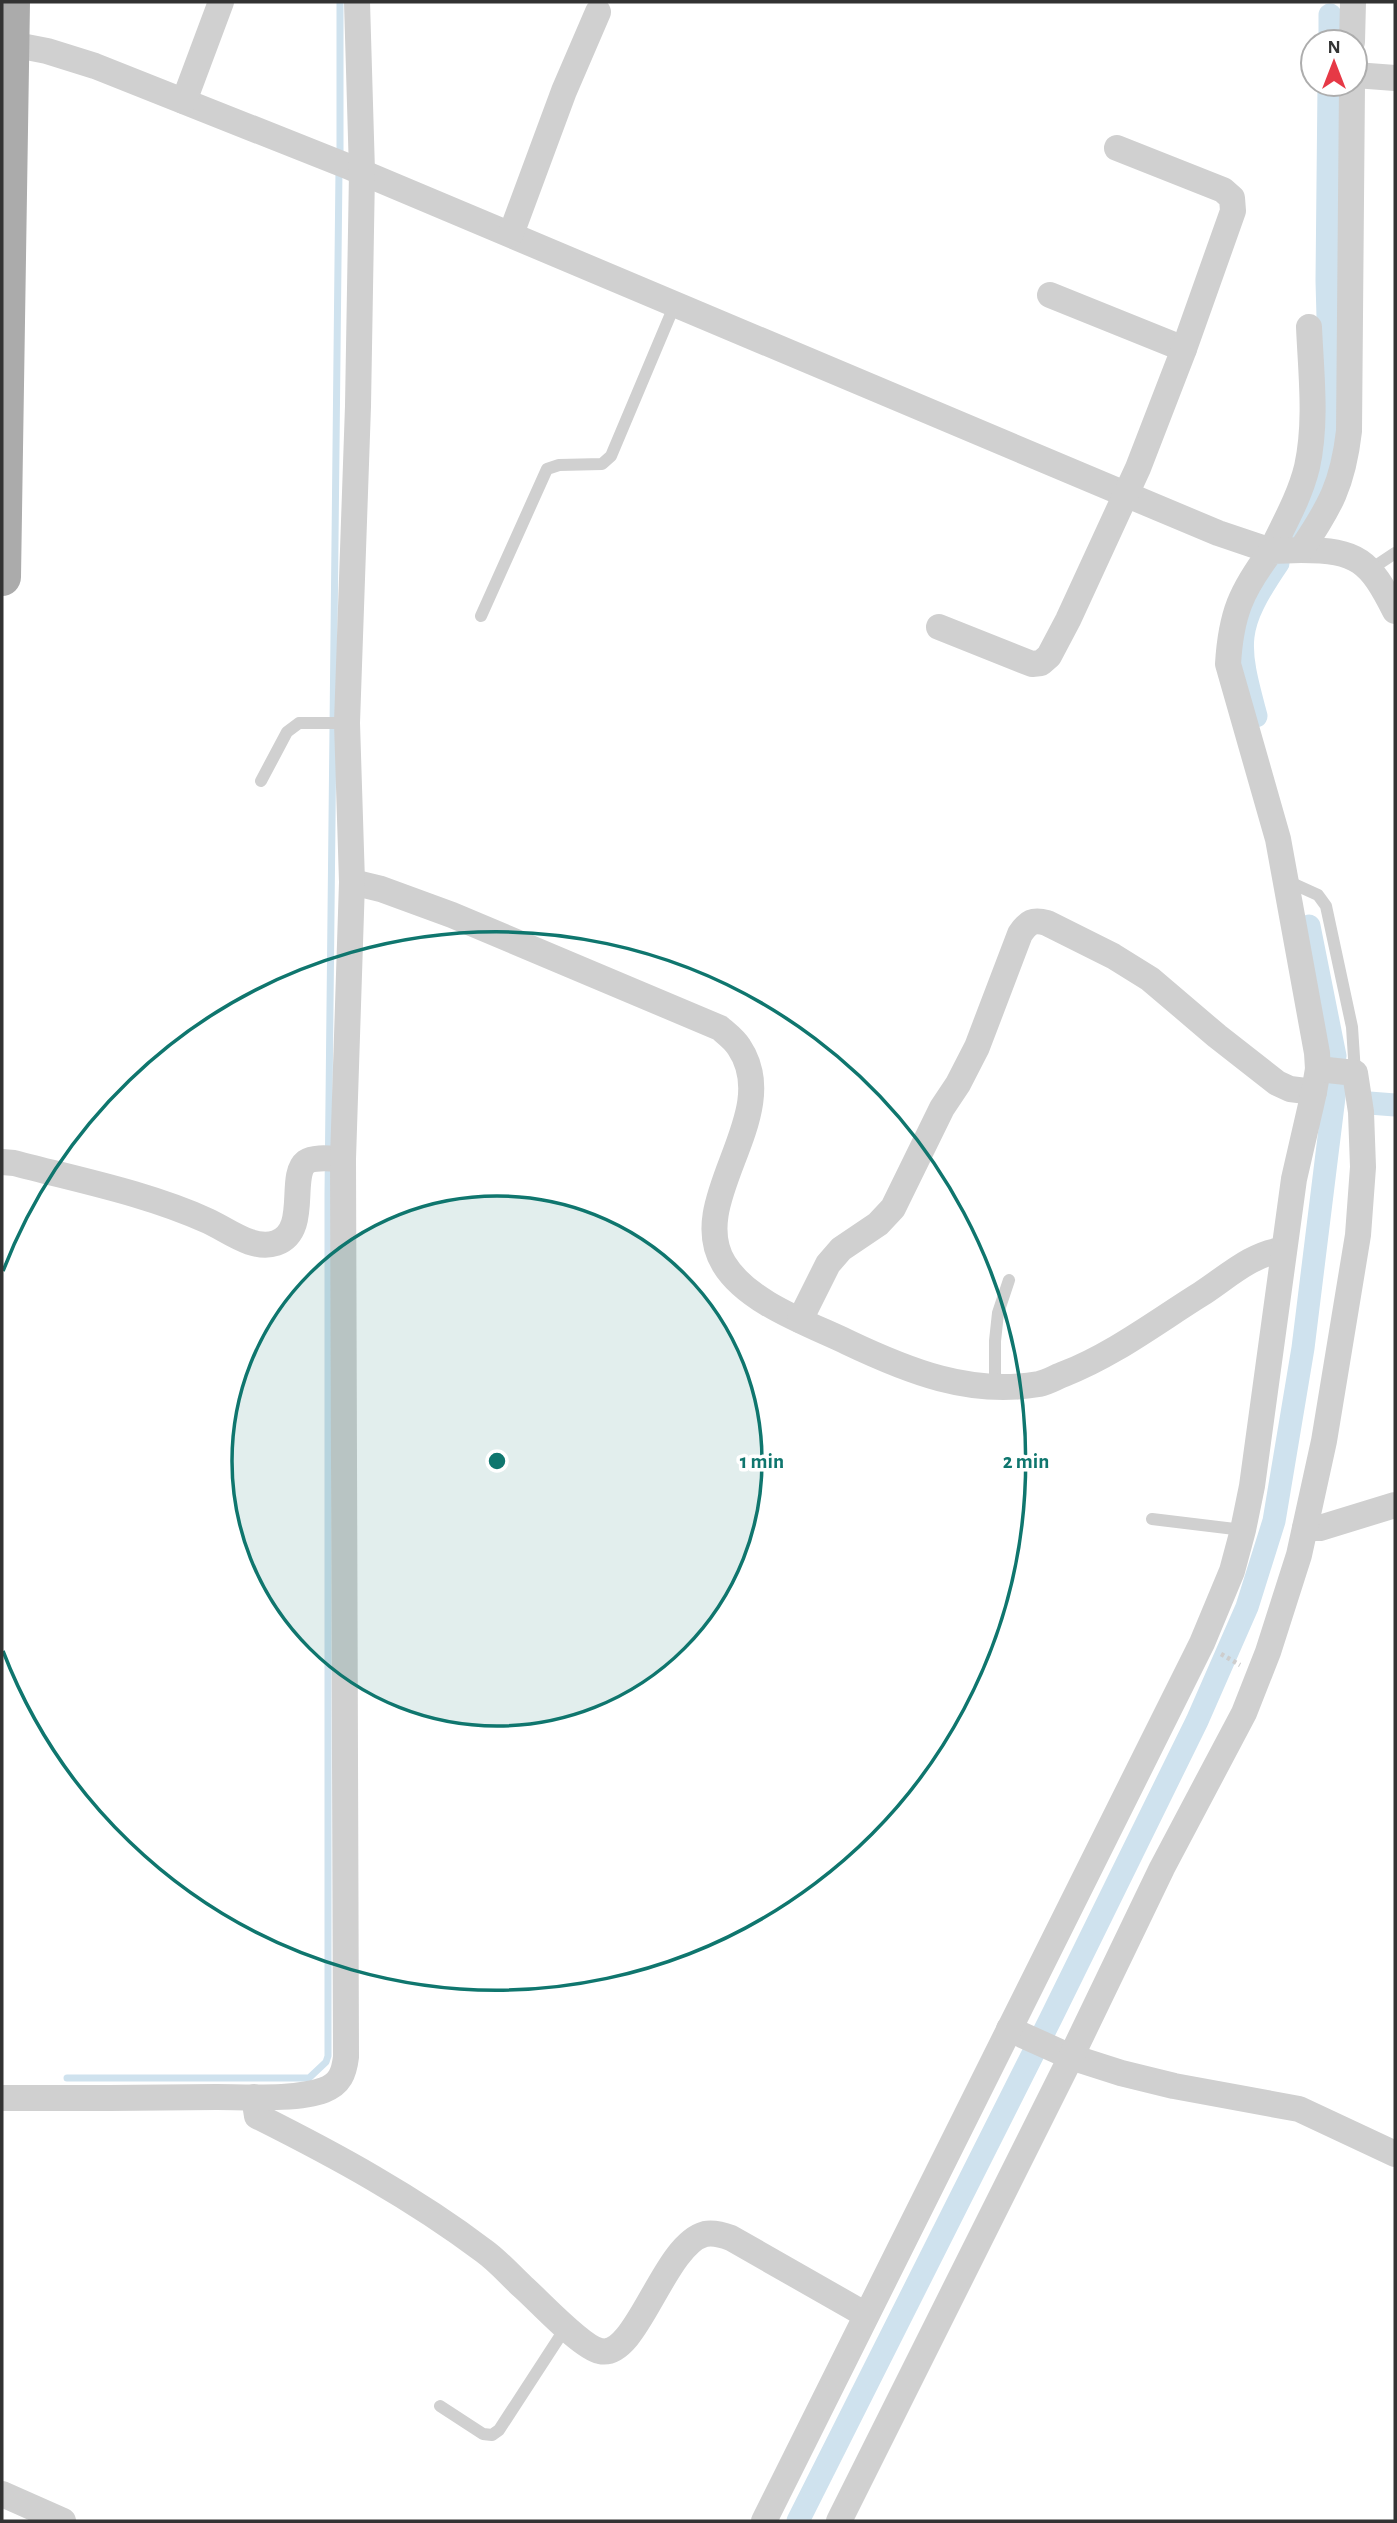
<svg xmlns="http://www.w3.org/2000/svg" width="1397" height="2523" font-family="'Alegreya Sans',sans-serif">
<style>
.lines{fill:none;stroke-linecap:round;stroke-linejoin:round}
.stream{stroke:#cfe2ee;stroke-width:7}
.canal{stroke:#cfe2ee;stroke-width:23}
.path{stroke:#cdcdcd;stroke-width:4.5;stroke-dasharray:3.5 3.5;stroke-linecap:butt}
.lane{stroke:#d0d0d0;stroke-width:12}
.street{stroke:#d0d0d0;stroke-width:26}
.primary{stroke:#ababab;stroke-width:38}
.ring{fill:none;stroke:#0f766e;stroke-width:3.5}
.centre{fill:#0f766e;stroke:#fff;stroke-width:3.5}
.ring-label{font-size:21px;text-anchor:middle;font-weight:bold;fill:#0f766e;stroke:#fff;stroke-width:7;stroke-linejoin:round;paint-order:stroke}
</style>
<rect width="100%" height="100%" fill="#fff"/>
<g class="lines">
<g class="stream">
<path d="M340,157V2"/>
<path d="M67,2078H309L326,2062L328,2056V1194L339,169"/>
</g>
<g class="canal">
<path d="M1330,42V15"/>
<path d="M1293,542L1317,495L1326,469L1331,427L1327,281L1329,84"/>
<path d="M1256,716C1236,642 1234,628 1278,563"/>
<path d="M1309,926L1335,1056"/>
<path d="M1369,1103L1395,1105"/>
<path d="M798,2521L1051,2018L1197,1721L1247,1607L1274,1521L1303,1348L1335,1089"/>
</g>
<path class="path" d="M1221,1654L1240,1665"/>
<g class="lane">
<path d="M1371,569L1395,553"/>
<path d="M481,616L547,469L559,465L602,464L611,456L675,304"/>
<path d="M261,781L287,732L299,723H347"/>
<path d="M1285,880L1318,895L1326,906L1352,1027L1355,1073"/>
<path d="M995,1387V1341L998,1313L1009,1280"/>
<path d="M1152,1519L1243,1530"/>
<path d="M440,2406L483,2434L492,2435L499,2430L566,2327"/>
</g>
<g class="street">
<path d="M1352,42L1353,2"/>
<path d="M11,44L47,51L95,66L347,166L1125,494L1218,533L1271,551C1284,524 1300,496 1307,467C1317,422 1311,373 1309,327"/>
<path d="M1355,75L1395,78"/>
<path d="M184,101L221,2"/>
<path d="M511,234L564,91L598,12"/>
<path d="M1050,295L1184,349"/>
<path d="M1301,550C1358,550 1370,561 1395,611"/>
<path d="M939,627L1032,664L1041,663L1049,656L1068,620L1138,468L1184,349L1233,211L1232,198L1223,190L1117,148"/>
<path d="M352,882L381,889L452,915L720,1028C727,1034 735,1040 739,1047C785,1115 684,1200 724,1264C747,1302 807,1323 847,1342C908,1371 970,1396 1039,1384C1048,1382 1056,1377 1064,1374C1113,1355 1156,1322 1201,1294C1226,1278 1252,1253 1283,1250"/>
<path d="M2,1162L14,1163C78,1180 146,1193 208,1221C228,1230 253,1251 276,1243C310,1231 288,1176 306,1162C315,1156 333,1159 343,1159"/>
<path d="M800,1320L828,1264L841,1249L878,1224L893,1208L942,1108L958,1084L977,1047L1020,934C1028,922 1033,919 1047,923L1113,956L1150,979L1217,1036L1277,1083L1290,1089L1314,1092"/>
<path d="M1305,1528H1320L1395,1505"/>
<path d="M1009,2029L1071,2057L1121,2073L1174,2086L1299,2109L1395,2154"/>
<path d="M254,2097L257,2116C335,2155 414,2198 484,2251C498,2261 510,2275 523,2287C539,2301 581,2347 600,2351C637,2360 663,2245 705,2234C714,2232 723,2235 731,2238L866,2315"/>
<path d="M2,2098C74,2098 145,2098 217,2097C246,2097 298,2100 324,2090C340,2084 344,2073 346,2057L343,1159L352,882L347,723L358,406L362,172L357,2"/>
<path d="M2,2494L63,2521"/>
<path d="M764,2521L1202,1643L1232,1571L1243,1530L1252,1486L1294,1179L1314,1092L1318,1069"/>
<path d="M839,2521L1071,2057L1162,1868L1244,1713L1268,1652L1299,1555L1324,1441L1358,1235L1363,1167L1361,1112L1355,1073L1318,1069L1317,1053L1278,839L1228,664C1231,614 1241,591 1271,551L1301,550C1330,507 1343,484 1349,431L1352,84"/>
</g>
<path class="primary" d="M2,577L11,2"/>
</g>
<circle cx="497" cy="1461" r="265" fill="#0f766e" fill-opacity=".12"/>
<g class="ring">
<circle cx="497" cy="1461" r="265"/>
<path d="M3 1271A529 529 0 1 1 3 1651"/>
</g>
<circle cx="497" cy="1461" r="10" class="centre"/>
<g class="ring-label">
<text x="762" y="1468">1 min</text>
<text x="1026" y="1468">2 min</text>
</g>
<rect width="1397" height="2523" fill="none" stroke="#333333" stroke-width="7"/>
<g transform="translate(1334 63)"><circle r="33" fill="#ffffff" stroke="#adadad" stroke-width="2"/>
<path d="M0-5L12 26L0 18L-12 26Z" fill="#e63946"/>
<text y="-10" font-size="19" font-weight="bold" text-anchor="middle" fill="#333333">N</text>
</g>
</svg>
